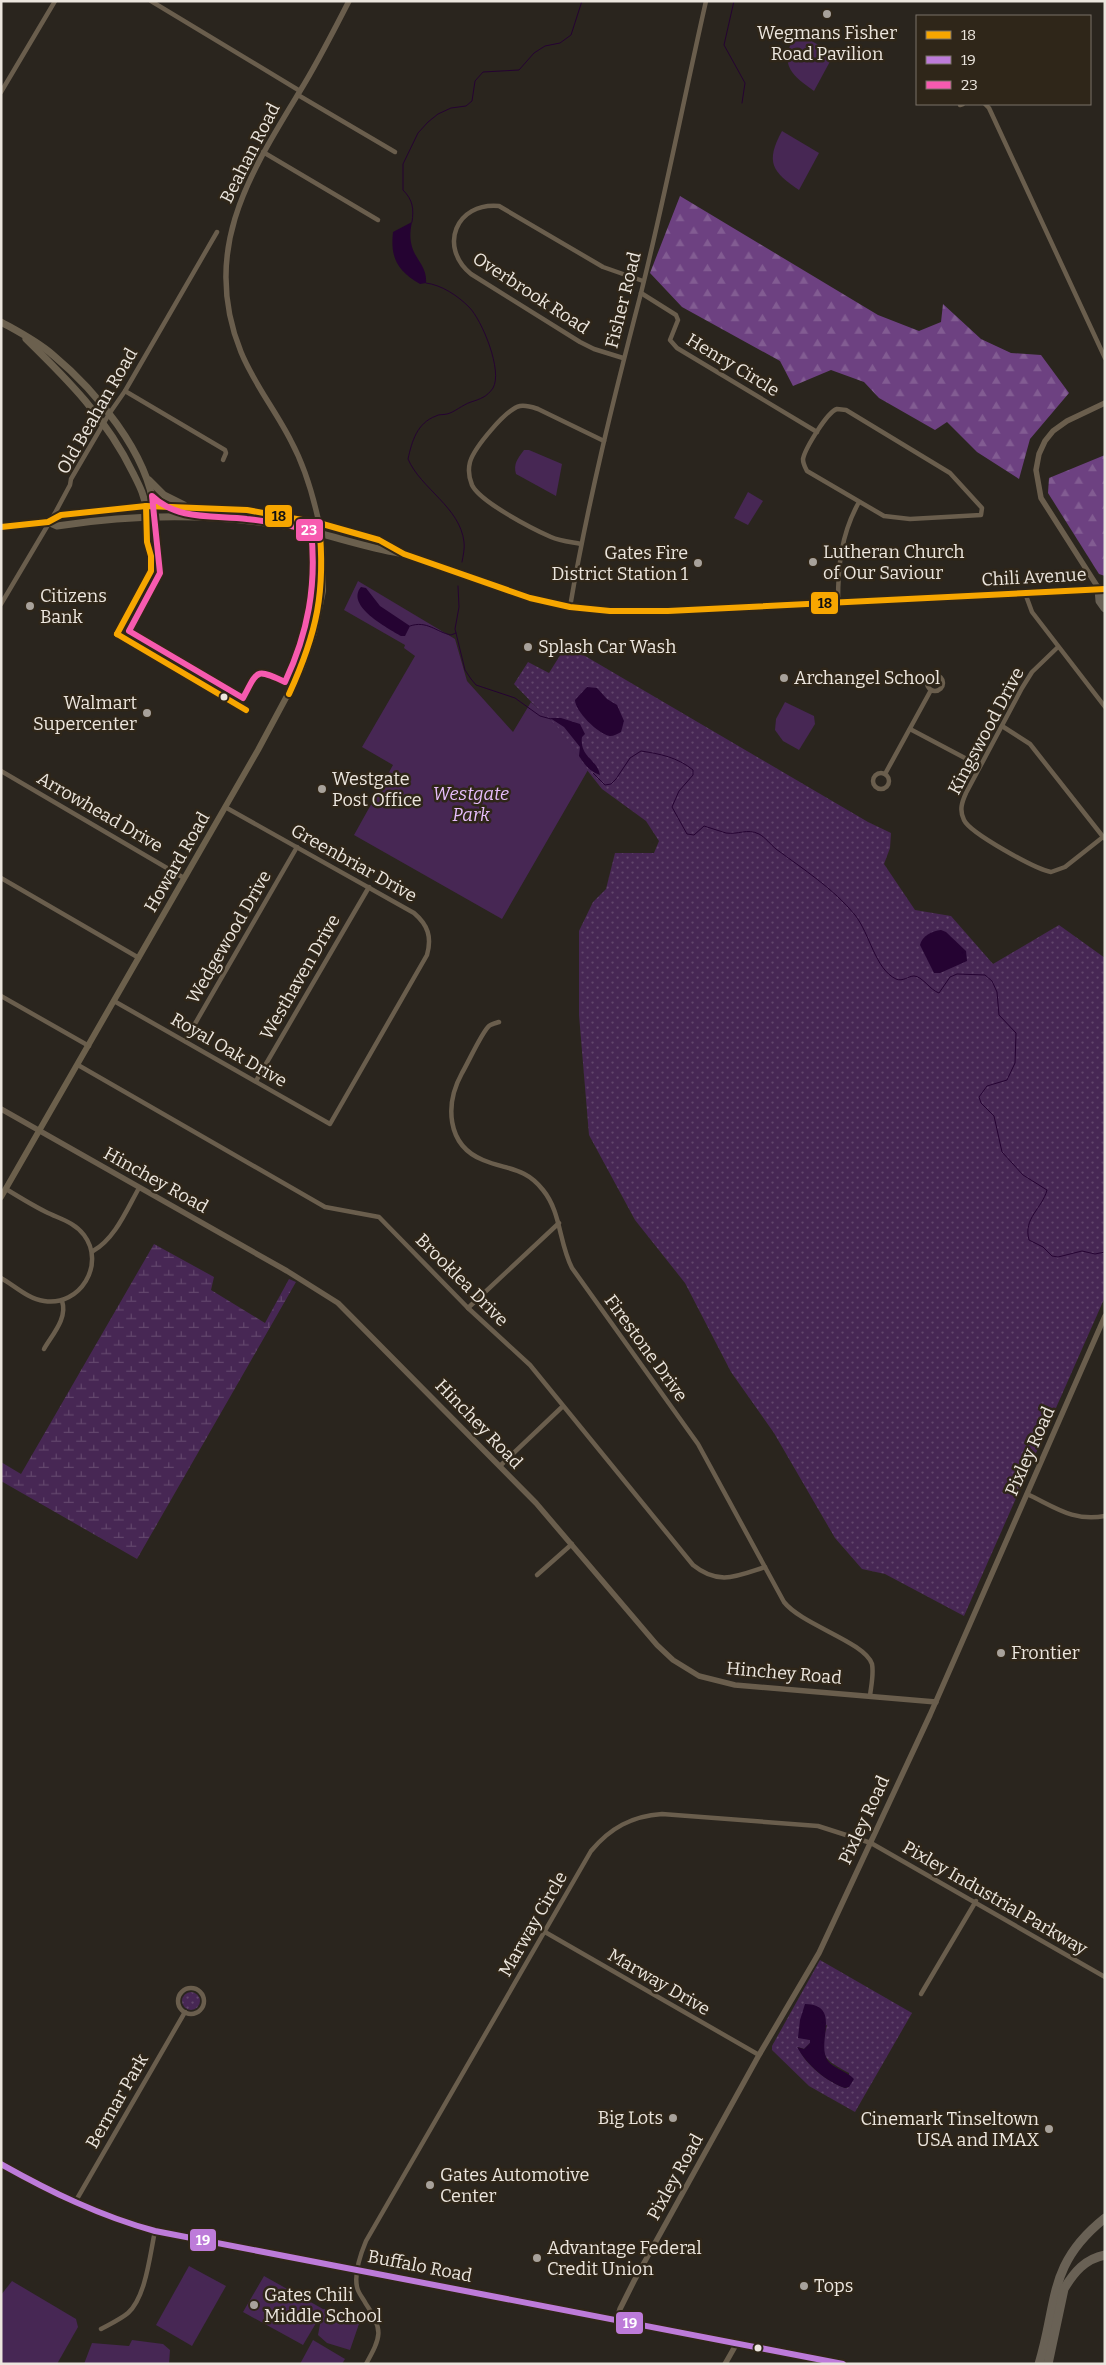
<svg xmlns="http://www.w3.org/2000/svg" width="1106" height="2365" font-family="Bitter,serif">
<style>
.grass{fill:url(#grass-dots);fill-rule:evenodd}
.forest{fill:url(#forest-firs)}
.wetland{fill:url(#wetland-marsh)}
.green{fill:#472754}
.water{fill:#250332}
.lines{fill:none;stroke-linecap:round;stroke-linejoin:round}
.stream{stroke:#250332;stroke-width:1}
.minor{stroke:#6a5e4d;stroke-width:4.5}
.tertiary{stroke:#6a5e4d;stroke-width:5.5}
.secondary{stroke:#6c604c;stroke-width:6}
.primary{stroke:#6b604e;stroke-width:7}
.motorway{stroke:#696155;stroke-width:9}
.bus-1-casing{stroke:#2f2619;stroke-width:10}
.bus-2-casing{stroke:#2f2619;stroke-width:10}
.bus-3-casing{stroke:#2f2619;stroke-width:10}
.bus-1{stroke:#f7a600;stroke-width:6}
.bus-2{stroke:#bd7bd9;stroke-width:6}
.bus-3{stroke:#f75aaf;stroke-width:6}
.poi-dot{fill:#a8a29b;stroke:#2f2619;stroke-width:2}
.bus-dot{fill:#ece6de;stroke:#2f2619;stroke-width:2}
.labels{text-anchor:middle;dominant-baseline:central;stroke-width:5;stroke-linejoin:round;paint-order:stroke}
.poi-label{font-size:18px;fill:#ece6de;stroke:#2f2619;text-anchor:start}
.street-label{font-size:18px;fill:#ece6de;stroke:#2f2619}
.park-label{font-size:18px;font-style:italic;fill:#e8bffd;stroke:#2f2619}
.line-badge{stroke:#2f2619;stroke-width:2}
.badge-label{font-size:14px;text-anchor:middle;font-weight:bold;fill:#fff}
.pale-badge-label{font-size:14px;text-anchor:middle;font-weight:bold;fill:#111}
</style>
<defs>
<pattern id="grass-dots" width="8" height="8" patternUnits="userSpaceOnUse" patternTransform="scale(1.25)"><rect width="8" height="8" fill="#472754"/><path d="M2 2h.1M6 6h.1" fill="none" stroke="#62466c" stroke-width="1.8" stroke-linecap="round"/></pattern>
<pattern id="forest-firs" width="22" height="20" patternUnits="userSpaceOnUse" patternTransform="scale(1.25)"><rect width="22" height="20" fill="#6d4181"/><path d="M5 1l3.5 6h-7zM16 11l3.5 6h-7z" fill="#825c92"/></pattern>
<pattern id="wetland-marsh" width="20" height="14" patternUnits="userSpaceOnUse" patternTransform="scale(1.25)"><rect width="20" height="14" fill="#472754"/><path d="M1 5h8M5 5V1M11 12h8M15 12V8" fill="none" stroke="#62466c"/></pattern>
</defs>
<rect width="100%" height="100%" fill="#2a251e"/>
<g class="grass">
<path d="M564,649L580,653L868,822L891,833L890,848L884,864L915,910L951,916L993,964L1059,925L1105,958V1297L964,1616L885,1574L862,1569L835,1538L774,1433L731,1372L685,1283L635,1220L589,1135L579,1015V931L593,902L606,889L615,853H654L659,841L646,821L602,789L541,712L514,684L528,662L549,673Z"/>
<path d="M820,1960L912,2013L855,2112L809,2086L772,2050V2046ZM827,2025C819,2055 822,2059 849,2073V2087L845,2088C828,2082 805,2065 798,2047L804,2049L810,2043V2040L803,2038Z"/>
<circle cx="191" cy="2001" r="9"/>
</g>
<g class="forest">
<path d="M680,196L878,315L919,331L941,322L943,304L981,339L1011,353L1041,355L1069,393L1030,439L1019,479L977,452L947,422L935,430L879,398L864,382L831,370L793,386L780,361L682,307L650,273Z"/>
<path d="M1105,455V576L1099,574L1048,493L1049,478Z"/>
</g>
<path class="wetland" d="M154,1244L214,1277L211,1290L265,1323L289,1279L296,1282L137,1559L1,1481V1462L21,1474Z"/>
<g class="green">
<path d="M796,32L834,54L814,91C787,72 780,63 796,32Z"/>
<path d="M782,131L819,153L799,190C772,172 765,162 782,131Z"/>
<path d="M524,450H529L562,464L556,496L516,474C513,464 518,458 524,450Z"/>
<path d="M748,492L763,501L748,525L734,518Z"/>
<path d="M358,581L455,639L467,681L513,732L531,702L556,725L588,770L502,919L354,835L393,765L362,747L415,656L404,648L405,645L344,610Z"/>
<path d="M785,702L814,716L815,724L799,750L783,741L775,730L776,719Z"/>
<path d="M189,2266L226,2286L192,2346L156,2325Z"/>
<path d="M264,2276L323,2309L353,2311L360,2321L350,2350L327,2343L318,2335L322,2313L303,2345L243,2312Z"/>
<path d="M12,2281L76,2319L78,2327L57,2364H1V2295Z"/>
<path d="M132,2340L163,2344L170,2350L169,2364H84L92,2343L129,2346Z"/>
<path d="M313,2340L345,2359L342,2364H300Z"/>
</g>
<g class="water">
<path d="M412,222C404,257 428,260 426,283L420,284C398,271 390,259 393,232Z"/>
<path d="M361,587L366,588L380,606L410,626L405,636H401C388,628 345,606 361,587Z"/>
<path d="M587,687L597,688L607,699L617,705L624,721L621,732C617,734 614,736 610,736C598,734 575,711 575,700Z"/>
<path d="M550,718H561L580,724L585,734L582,737C579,757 598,760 600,775C589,771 585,765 579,756L580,747L564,727Z"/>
<path d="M941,930L946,932L966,951L967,961L940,973H934L920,945C922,936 932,931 941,930Z"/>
<path d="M805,2004C843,2005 815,2043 828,2061C834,2069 847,2071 854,2079L849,2087L845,2088C827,2082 807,2065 797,2047L804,2049L810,2043V2040L798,2038L800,2020Z"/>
</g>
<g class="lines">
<g class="stream">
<path d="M734,1L724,45L745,83L742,103"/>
<path d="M412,222C414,209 413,200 403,190V164L418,133L428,122L438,114L451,108L466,106L472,101L475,81L483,72L519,70L534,53L545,46L560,43L571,35L582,1"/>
<path d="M426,283C442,285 458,296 469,307C482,320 503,371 493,388C487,397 480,399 471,402C462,405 455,412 447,414C443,415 439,414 436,416C417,423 412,441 408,459C421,489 460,507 464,542C465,548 463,556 462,562"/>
<path d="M458,586L459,607L455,629L465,670L471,679L476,685L515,698L540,716L551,719"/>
<path d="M410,626C427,620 436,632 451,635L456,633"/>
<path d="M593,773L605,785L611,784L616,779L630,758L641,751C660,754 677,757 693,770V775L679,791L672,807L687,834L694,835L704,826C711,828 719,831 726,833C738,835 747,828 759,834C765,837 771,845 776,849C803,869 834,889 855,915C870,934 875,969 896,979C903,982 908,976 914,976C922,976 930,990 939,993L950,977L957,974L985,975L992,981L997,992L999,1015L1016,1033L1015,1063L1007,1080L987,1086L979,1097L981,1103L994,1116L1002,1152L1023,1175L1047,1190C1042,1209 1023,1218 1029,1240L1043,1247L1052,1256L1058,1257L1082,1251L1095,1254L1105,1252"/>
</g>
<g class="minor">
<path d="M151,1L300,91"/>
<path d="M1,92L55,1"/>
<path d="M298,95L395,152"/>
<path d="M985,104L989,108L1105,358"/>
<path d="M960,105L963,104"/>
<path d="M263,152L378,220"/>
<path d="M641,293L676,315L678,320L670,340L677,348L817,432"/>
<path d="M623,358L594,349L580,342L471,274C438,247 456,202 499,206L603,267L643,281"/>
<path d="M125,391L225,450L226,453L223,460"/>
<path d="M837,409L846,410L950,473L982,508L981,515L910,519L884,516L807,471C805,467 803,464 803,459C805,449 827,412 837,409Z"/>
<path d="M581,544C571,542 560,541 551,537C533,529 480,502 472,485C469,478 468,470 470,462C474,448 506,409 520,406C527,405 532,407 538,409L604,441"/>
<path d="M1025,593L1032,612L1105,707"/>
<path d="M838,602C838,566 841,534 859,502"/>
<path d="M1,604L55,513L70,485L71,479L109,414L125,391L217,232"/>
<path d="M570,607C588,501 614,397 641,293C665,197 684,98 706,1"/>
<path d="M1058,647L1032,672L1022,688L966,793C962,802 959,810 964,820C970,833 1035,869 1051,872L1065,867L1103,837"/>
<circle cx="935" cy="683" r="8"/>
<path d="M1002,726L1030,744L1104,838"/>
<path d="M910,729L980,766"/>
<path d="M1,771L184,878"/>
<circle cx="881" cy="781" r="8"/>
<path d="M885,774L931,690"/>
<path d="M1,878L139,958"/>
<path d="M1,996L89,1046"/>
<path d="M114,1001L330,1124L427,955C432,937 428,925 414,913L225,807"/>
<path d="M499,1022C496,1023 491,1024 489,1026C482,1032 468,1063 462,1073C445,1104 446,1145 483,1160C507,1170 525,1167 543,1190C561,1212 559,1243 572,1268L698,1444L784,1602C802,1625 865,1642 872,1664C874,1674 871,1686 870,1696"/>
<path d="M185,1041L297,847"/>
<path d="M78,1065L325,1207L379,1217L468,1308L530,1365L693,1565C719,1586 737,1576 765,1567"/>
<path d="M256,1081L369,887"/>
<path d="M93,1251C115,1239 127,1209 139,1188"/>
<path d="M1,1278C15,1286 28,1299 44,1301C80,1307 106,1264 84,1235C74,1222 60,1219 46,1212C32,1205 19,1197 6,1189"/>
<path d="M468,1308L559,1223"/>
<path d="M44,1349C52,1335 68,1318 62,1301"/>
<path d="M500,1466L562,1407"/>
<path d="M1027,1494C1055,1507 1073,1522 1105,1516"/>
<path d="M537,1575L572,1544"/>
<path d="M545,1932L759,2055"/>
<circle cx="191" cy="2001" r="13"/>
<path d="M921,1994L976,1901"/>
<path d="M74,2204L185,2012"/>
<path d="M101,2329C110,2324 121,2319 128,2313C146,2297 150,2254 155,2231"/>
<path d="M366,2364C381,2337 384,2330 366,2304C363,2298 358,2293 357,2287C354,2273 361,2253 366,2241L591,1851C610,1828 632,1816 662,1814L818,1826L871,1843L1105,1977"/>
</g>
<g class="tertiary">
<path d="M319,523C313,495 305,467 291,441C276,411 254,384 241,352C200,251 249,175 300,91C318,62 333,32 349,1"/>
<path d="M1099,589L1041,498L1036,470L1039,454L1045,441L1053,431L1067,421L1105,403"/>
<path d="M1,1109L287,1271L338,1303L536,1503L657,1645L673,1660L699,1676L735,1685L936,1702"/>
<path d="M617,2320L620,2309L634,2281L759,2055L819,1953L930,1715L1105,1316"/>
<path d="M725,2364L737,2343"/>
</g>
<g class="secondary">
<path d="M1,1197L258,750L302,668L314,633L323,591V554L319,523"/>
<path d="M1,2164C52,2193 98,2217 155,2231L844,2364"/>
</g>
<g class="primary">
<path d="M1,322C19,332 37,341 53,355C95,390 148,453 154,509"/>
<path d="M26,339C68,380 107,419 133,473C139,485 145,496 146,509"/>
<path d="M149,480L164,495L184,505"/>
<path d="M48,522L57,526C136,514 213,513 292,527C328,534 363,547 399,553"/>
<path d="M1,527L48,522L61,515L146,506L247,510L319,523L379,540L404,554L530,598L570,607L610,611H668L1105,589"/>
</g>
<g class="motorway">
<path d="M1099,589L1100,601L1105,608"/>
<path d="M1039,2364C1058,2302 1047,2264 1105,2218"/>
<path d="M1048,2364L1064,2289C1074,2272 1085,2259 1105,2255"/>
</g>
<defs>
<g id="bus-1">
<path d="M1,527L48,522L61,515L146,506L247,510L319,523L379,540L404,554L530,598L570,607L610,611H668L1105,589"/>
<path d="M117,634L246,710"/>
<path d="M117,634L151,571V556L147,542L146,506"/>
<path d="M289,694C317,633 326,591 319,523"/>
</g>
<path id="bus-2" d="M1,2164C51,2192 100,2216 155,2231L843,2364"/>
<path id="bus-3" d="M152,496C178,521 214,515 247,519C268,521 290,526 311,530C317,585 308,633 285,682C255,668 258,670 243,698L129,631L160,573Z"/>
</defs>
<use href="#bus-1" class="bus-1-casing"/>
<use href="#bus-2" class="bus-2-casing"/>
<use href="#bus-3" class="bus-3-casing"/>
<use href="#bus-1" class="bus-1"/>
<use href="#bus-2" class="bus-2"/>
<use href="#bus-3" class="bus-3"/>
</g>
<g class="poi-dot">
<circle cx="827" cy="14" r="5"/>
<circle cx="813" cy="562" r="5"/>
<circle cx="698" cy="563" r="5"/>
<circle cx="30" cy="606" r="5"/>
<circle cx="528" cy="647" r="5"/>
<circle cx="784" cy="678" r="5"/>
<circle cx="147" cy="713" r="5"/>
<circle cx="322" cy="789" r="5"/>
<circle cx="1001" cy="1653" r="5"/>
<circle cx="673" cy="2118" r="5"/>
<circle cx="1049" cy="2129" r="5"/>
<circle cx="430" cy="2185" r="5"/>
<circle cx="537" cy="2258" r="5"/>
<circle cx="804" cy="2286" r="5"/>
<circle cx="254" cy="2305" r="5"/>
</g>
<g class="bus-dot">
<circle cx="224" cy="697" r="4.5"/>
<circle cx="758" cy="2348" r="4.5"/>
</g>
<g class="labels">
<g class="poi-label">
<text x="827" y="33" text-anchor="middle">Wegmans Fisher<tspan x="827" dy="21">Road Pavilion</tspan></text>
<text x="823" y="552">Lutheran Church<tspan x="823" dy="21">of Our Saviour</tspan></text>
<text x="688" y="553" text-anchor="end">Gates Fire<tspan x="688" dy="21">District Station 1</tspan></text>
<text x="40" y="596">Citizens<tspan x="40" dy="21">Bank</tspan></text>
<text x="538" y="647">Splash Car Wash</text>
<text x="794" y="678">Archangel School</text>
<text x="137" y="703" text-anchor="end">Walmart<tspan x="137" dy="21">Supercenter</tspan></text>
<text x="332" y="779">Westgate<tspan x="332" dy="21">Post Office</tspan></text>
<text x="1011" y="1653">Frontier</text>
<text x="663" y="2118" text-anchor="end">Big Lots</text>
<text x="1039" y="2119" text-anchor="end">Cinemark Tinseltown<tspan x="1039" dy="21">USA and IMAX</tspan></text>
<text x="440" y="2175">Gates Automotive<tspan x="440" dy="21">Center</tspan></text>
<text x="547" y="2248">Advantage Federal<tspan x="547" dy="21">Credit Union</tspan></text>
<text x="814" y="2286">Tops</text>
<text x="264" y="2295">Gates Chili<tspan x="264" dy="21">Middle School</tspan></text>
</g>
<g class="street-label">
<text transform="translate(250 153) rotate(-63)">Beahan Road</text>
<text transform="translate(531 293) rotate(33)">Overbrook Road</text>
<text transform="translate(623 300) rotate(-76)">Fisher Road</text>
<text transform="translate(733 365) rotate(31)">Henry Circle</text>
<text transform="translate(97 411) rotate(-60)">Old Beahan Road</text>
<text transform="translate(1034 577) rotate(-3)">Chili Avenue</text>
<text transform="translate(986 731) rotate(-62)">Kingswood Drive</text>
<text transform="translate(100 812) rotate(30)">Arrowhead Drive</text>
<text transform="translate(177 862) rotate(-60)">Howard Road</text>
<text transform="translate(354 863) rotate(29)">Greenbriar Drive</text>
<text transform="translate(229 937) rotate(-60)">Wedgewood Drive</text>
<text transform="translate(300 977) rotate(-60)">Westhaven Drive</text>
<text transform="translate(229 1050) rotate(30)">Royal Oak Drive</text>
<text transform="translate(156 1180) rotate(29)">Hinchey Road</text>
<text transform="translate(462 1280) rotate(45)">Brooklea Drive</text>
<text transform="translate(646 1348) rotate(54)">Firestone Drive</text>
<text transform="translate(479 1424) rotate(46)">Hinchey Road</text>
<text transform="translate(1030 1451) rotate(-66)">Pixley Road</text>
<text transform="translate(784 1673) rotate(5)">Hinchey Road</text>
<text transform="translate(864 1820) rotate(-65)">Pixley Road</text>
<text transform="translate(995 1898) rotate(30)">Pixley Industrial Parkway</text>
<text transform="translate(533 1924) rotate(-60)">Marway Circle</text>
<text transform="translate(659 1982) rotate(30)">Marway Drive</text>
<text transform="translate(117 2101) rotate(-60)">Bermar Park</text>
<text transform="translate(675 2177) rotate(-61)">Pixley Road</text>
<text transform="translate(420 2266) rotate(11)">Buffalo Road</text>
</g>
<g class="park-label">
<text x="471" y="794">Westgate<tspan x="471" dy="21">Park</tspan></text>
</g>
</g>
<g class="line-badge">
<rect x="264" y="504" width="29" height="24" rx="5" fill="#f7a600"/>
<rect x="295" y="518" width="29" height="24" rx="5" fill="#f75aaf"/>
<rect x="810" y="591" width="29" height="24" rx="5" fill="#f7a600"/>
<rect x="189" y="2228" width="28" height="24" rx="5" fill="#bd7bd9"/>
<rect x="615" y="2311" width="29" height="24" rx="5" fill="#bd7bd9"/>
</g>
<g class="badge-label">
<text x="309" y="535">23</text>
<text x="203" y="2245">19</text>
<text x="630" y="2328">19</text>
</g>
<g class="pale-badge-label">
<text x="279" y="521">18</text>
<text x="825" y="608">18</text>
</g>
<rect width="1106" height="2365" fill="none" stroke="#ece6de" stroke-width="5"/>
<rect x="916" y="15" width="175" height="90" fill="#2f2619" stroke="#7b7368"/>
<rect x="926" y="31" width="25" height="8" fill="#f7a600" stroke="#7b7368"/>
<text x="961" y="40" font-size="15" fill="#ece6de">18</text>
<rect x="926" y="56" width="25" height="8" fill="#bd7bd9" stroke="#7b7368"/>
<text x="961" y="65" font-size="15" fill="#ece6de">19</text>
<rect x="926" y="81" width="25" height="8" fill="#f75aaf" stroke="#7b7368"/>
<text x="961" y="90" font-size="15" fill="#ece6de">23</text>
</svg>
